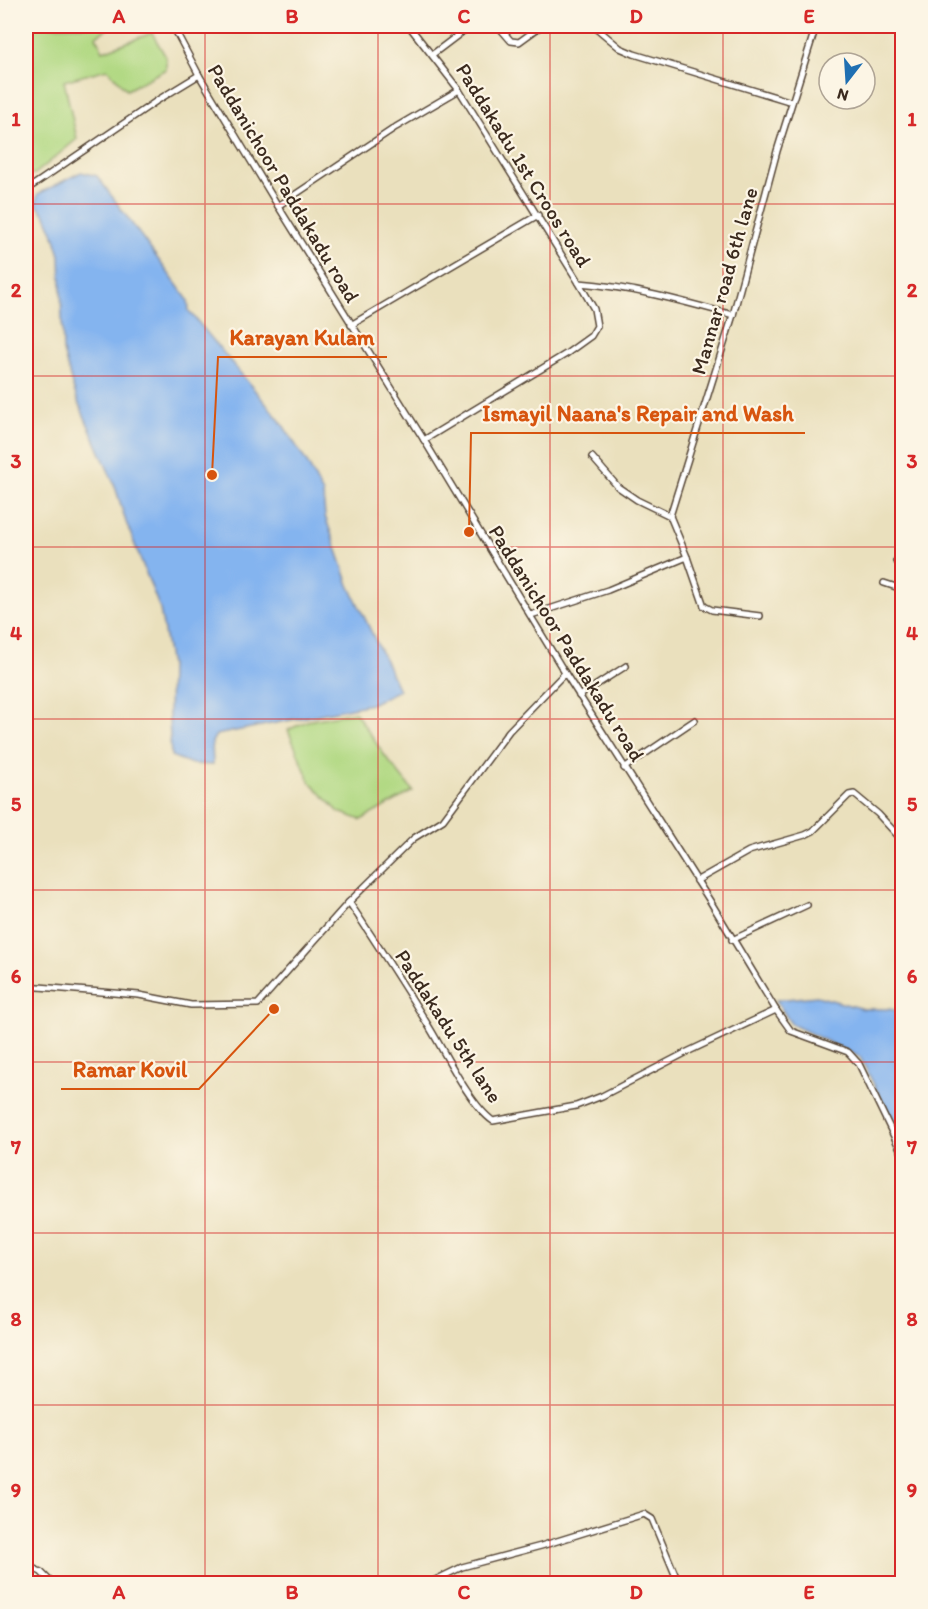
<svg xmlns="http://www.w3.org/2000/svg" width="928" height="1609" font-family="Itim,sans-serif">
<style>
.green{fill:#b2d984;stroke:#768251;stroke-width:1.5}
.water{fill:#84b4ef;stroke:#606f86;stroke-width:1.5}
.lines{fill:none;stroke-linecap:round;stroke-linejoin:round}
.street-casing{stroke:#554536;stroke-width:8}
.street{stroke:#fff;stroke-width:5}
.grid{fill:none;stroke:#d62828;stroke-width:1.5;stroke-opacity:0.55}
.labels{text-anchor:middle;dominant-baseline:central;stroke-width:4.5;stroke-linejoin:round;paint-order:stroke}
.street-label{font-size:21px;fill:#3b2a1e;stroke:#fcf5e5}
.leader{fill:none;stroke:#d7540e;stroke-width:2}
.callout-dot{fill:#d7540e;stroke:#fcf5e5;stroke-width:2}
.callout-label{font-size:22px;text-anchor:middle;font-weight:bold;fill:#d7540e;stroke:#fcf5e5;stroke-width:4.5;stroke-linejoin:round;paint-order:stroke}
.neatline{fill:none;stroke:#d62828;stroke-width:2}
.grid-label{font-size:20px;text-anchor:middle;font-weight:bold;fill:#d62828}
</style>
<rect width="100%" height="100%" fill="#fcf5e5"/>
<filter id="ink" filterUnits="userSpaceOnUse"><feTurbulence type="fractalNoise" baseFrequency=".0167" numOctaves="2"/><feDisplacementMap in="SourceGraphic" scale="12" xChannelSelector="R" yChannelSelector="G"/><feConvolveMatrix kernelMatrix="1 2 1 2 8 2 1 2 1" color-interpolation-filters="sRGB"/></filter>
<filter id="wash" filterUnits="userSpaceOnUse"><feTurbulence type="fractalNoise" baseFrequency=".008" numOctaves="4" result="noise"/><feDisplacementMap in="SourceGraphic" scale="24" xChannelSelector="R" yChannelSelector="G"/><feGaussianBlur stdDeviation="1.35" result="paint"/><feColorMatrix in="noise" values="0 0 0 0 0 0 0 0 0 0 0 0 0 0 0 0 0 1.4 0 .05"/><feComposite in="paint" operator="in"/></filter>
<g filter="url(#wash)">
<rect width="100%" height="100%" fill="#eae0bd"/>
<g class="green">
<path d="M26,26H112L96,36L103,51L152,33L166,57V69L127,90L107,69L64,81L77,139L35,174H26Z"/>
<path d="M355,712L385,756L413,791L361,820L339,812L310,782L288,730L307,721Z"/>
</g>
<g class="water">
<path d="M81,172L97,176L188,300L189,311L281,422L308,464L323,494L325,516L349,585L399,690L371,704L216,735L212,742L213,765L192,764L171,756L169,718L170,665L160,609L126,522L115,486L79,404L72,384L63,351L60,255L53,232L46,216L36,204L38,194Z"/>
<path d="M817,996L863,1009H889L902,1012V1140L860,1057L791,1024L776,1000Z"/>
</g>
</g>
<g filter="url(#ink)">
<g class="lines">
<defs>
<g id="street">
<path d="M173,26L199,75L278,206L424,440L565,673L710,901L776,1010L791,1031L848,1052L859,1064L902,1153"/>
<path d="M409,26L459,90L579,283C632,287 682,301 733,315"/>
<path d="M498,26L511,41L519,42L541,26"/>
<path d="M594,26L620,48L634,54L792,102"/>
<path d="M433,54L470,26"/>
<path d="M26,190L158,100L199,75"/>
<path d="M278,206L396,127L459,90"/>
<path d="M351,325L538,215"/>
<path d="M424,440L566,354L591,336L597,326L594,309L579,283"/>
<path d="M592,457L618,487L637,500L670,516"/>
<path d="M687,557L704,606L712,610L760,616"/>
<path d="M896,561L902,563"/>
<path d="M884,583L902,589"/>
<path d="M531,615L608,590L687,557L670,516L733,315L777,151L816,26"/>
<path d="M579,696L626,666"/>
<path d="M624,768L695,720"/>
<path d="M696,881L749,851L805,835L813,831L849,795L854,794L878,814L902,840"/>
<path d="M349,902C377,944 405,987 431,1030C446,1055 471,1106 493,1121L576,1106L602,1096L687,1052L776,1010"/>
<path d="M732,940L807,905"/>
<path d="M26,986L139,995L191,1005L258,1004L349,902L414,838L443,820L509,731L565,673"/>
<path d="M26,1565L41,1572L53,1584"/>
<path d="M427,1584L462,1567L541,1546L644,1514L652,1519L679,1584"/>
</g>
</defs>
<use href="#street" class="street-casing"/>
<use href="#street" class="street"/>
</g>
</g>
<path class="grid" d="M205,26V1584M378,26V1584M550,26V1584M723,26V1584M26,204H902M26,376H902M26,547H902M26,719H902M26,890H902M26,1062H902M26,1233H902M26,1405H902"/>
<g class="labels">
<g class="street-label">
<text transform="translate(524 165) rotate(58)">Paddakadu 1st Croos road</text>
<text transform="translate(284 183) rotate(59)">Paddanichoor Paddakadu road</text>
<text transform="translate(724 281) rotate(-74)">Mannar road 6th lane</text>
<text transform="translate(567 643) rotate(58)">Paddanichoor Paddakadu road</text>
<text transform="translate(449 1026) rotate(57)">Paddakadu 5th lane</text>
</g>
</g>
<path class="leader" d="M212 475L218 357H387M469 532L471 433H805M274 1009L199 1089H61"/>
<g class="callout-dot">
<circle cx="212" cy="475" r="6"/>
<circle cx="469" cy="532" r="6"/>
<circle cx="274" cy="1009" r="6"/>
</g>
<g class="callout-label">
<text x="302" y="345">Karayan Kulam</text>
<text x="638" y="421">Ismayil Naana's Repair and Wash</text>
<text x="130" y="1077">Ramar Kovil</text>
</g>
<rect width="928" height="1609" fill="none" stroke="#fcf5e5" stroke-width="66"/>
<g transform="translate(847 81) rotate(197)"><circle r="28" fill="#fcf5e5" stroke="#afa495" stroke-width="1.5"/>
<path d="M0-4.5L10 22L0 15L-10 22Z" fill="#1f6fb2"/>
<text y="-9" font-size="16" font-weight="bold" text-anchor="middle" fill="#3b2a1e">N</text>
</g>
<rect x="33" y="33" width="862" height="1543" class="neatline"/>
<g class="grid-label">
<text x="119" y="23">A</text>
<text x="292" y="23">B</text>
<text x="464" y="23">C</text>
<text x="636" y="23">D</text>
<text x="809" y="23">E</text>
<text x="16" y="126">1</text>
<text x="912" y="126">1</text>
<text x="16" y="297">2</text>
<text x="912" y="297">2</text>
<text x="16" y="468">3</text>
<text x="912" y="468">3</text>
<text x="16" y="640">4</text>
<text x="912" y="640">4</text>
<text x="16" y="811">5</text>
<text x="912" y="811">5</text>
<text x="16" y="983">6</text>
<text x="912" y="983">6</text>
<text x="16" y="1154">7</text>
<text x="912" y="1154">7</text>
<text x="16" y="1326">8</text>
<text x="912" y="1326">8</text>
<text x="16" y="1497">9</text>
<text x="912" y="1497">9</text>
<text x="119" y="1599">A</text>
<text x="292" y="1599">B</text>
<text x="464" y="1599">C</text>
<text x="636" y="1599">D</text>
<text x="809" y="1599">E</text>
</g>
</svg>
